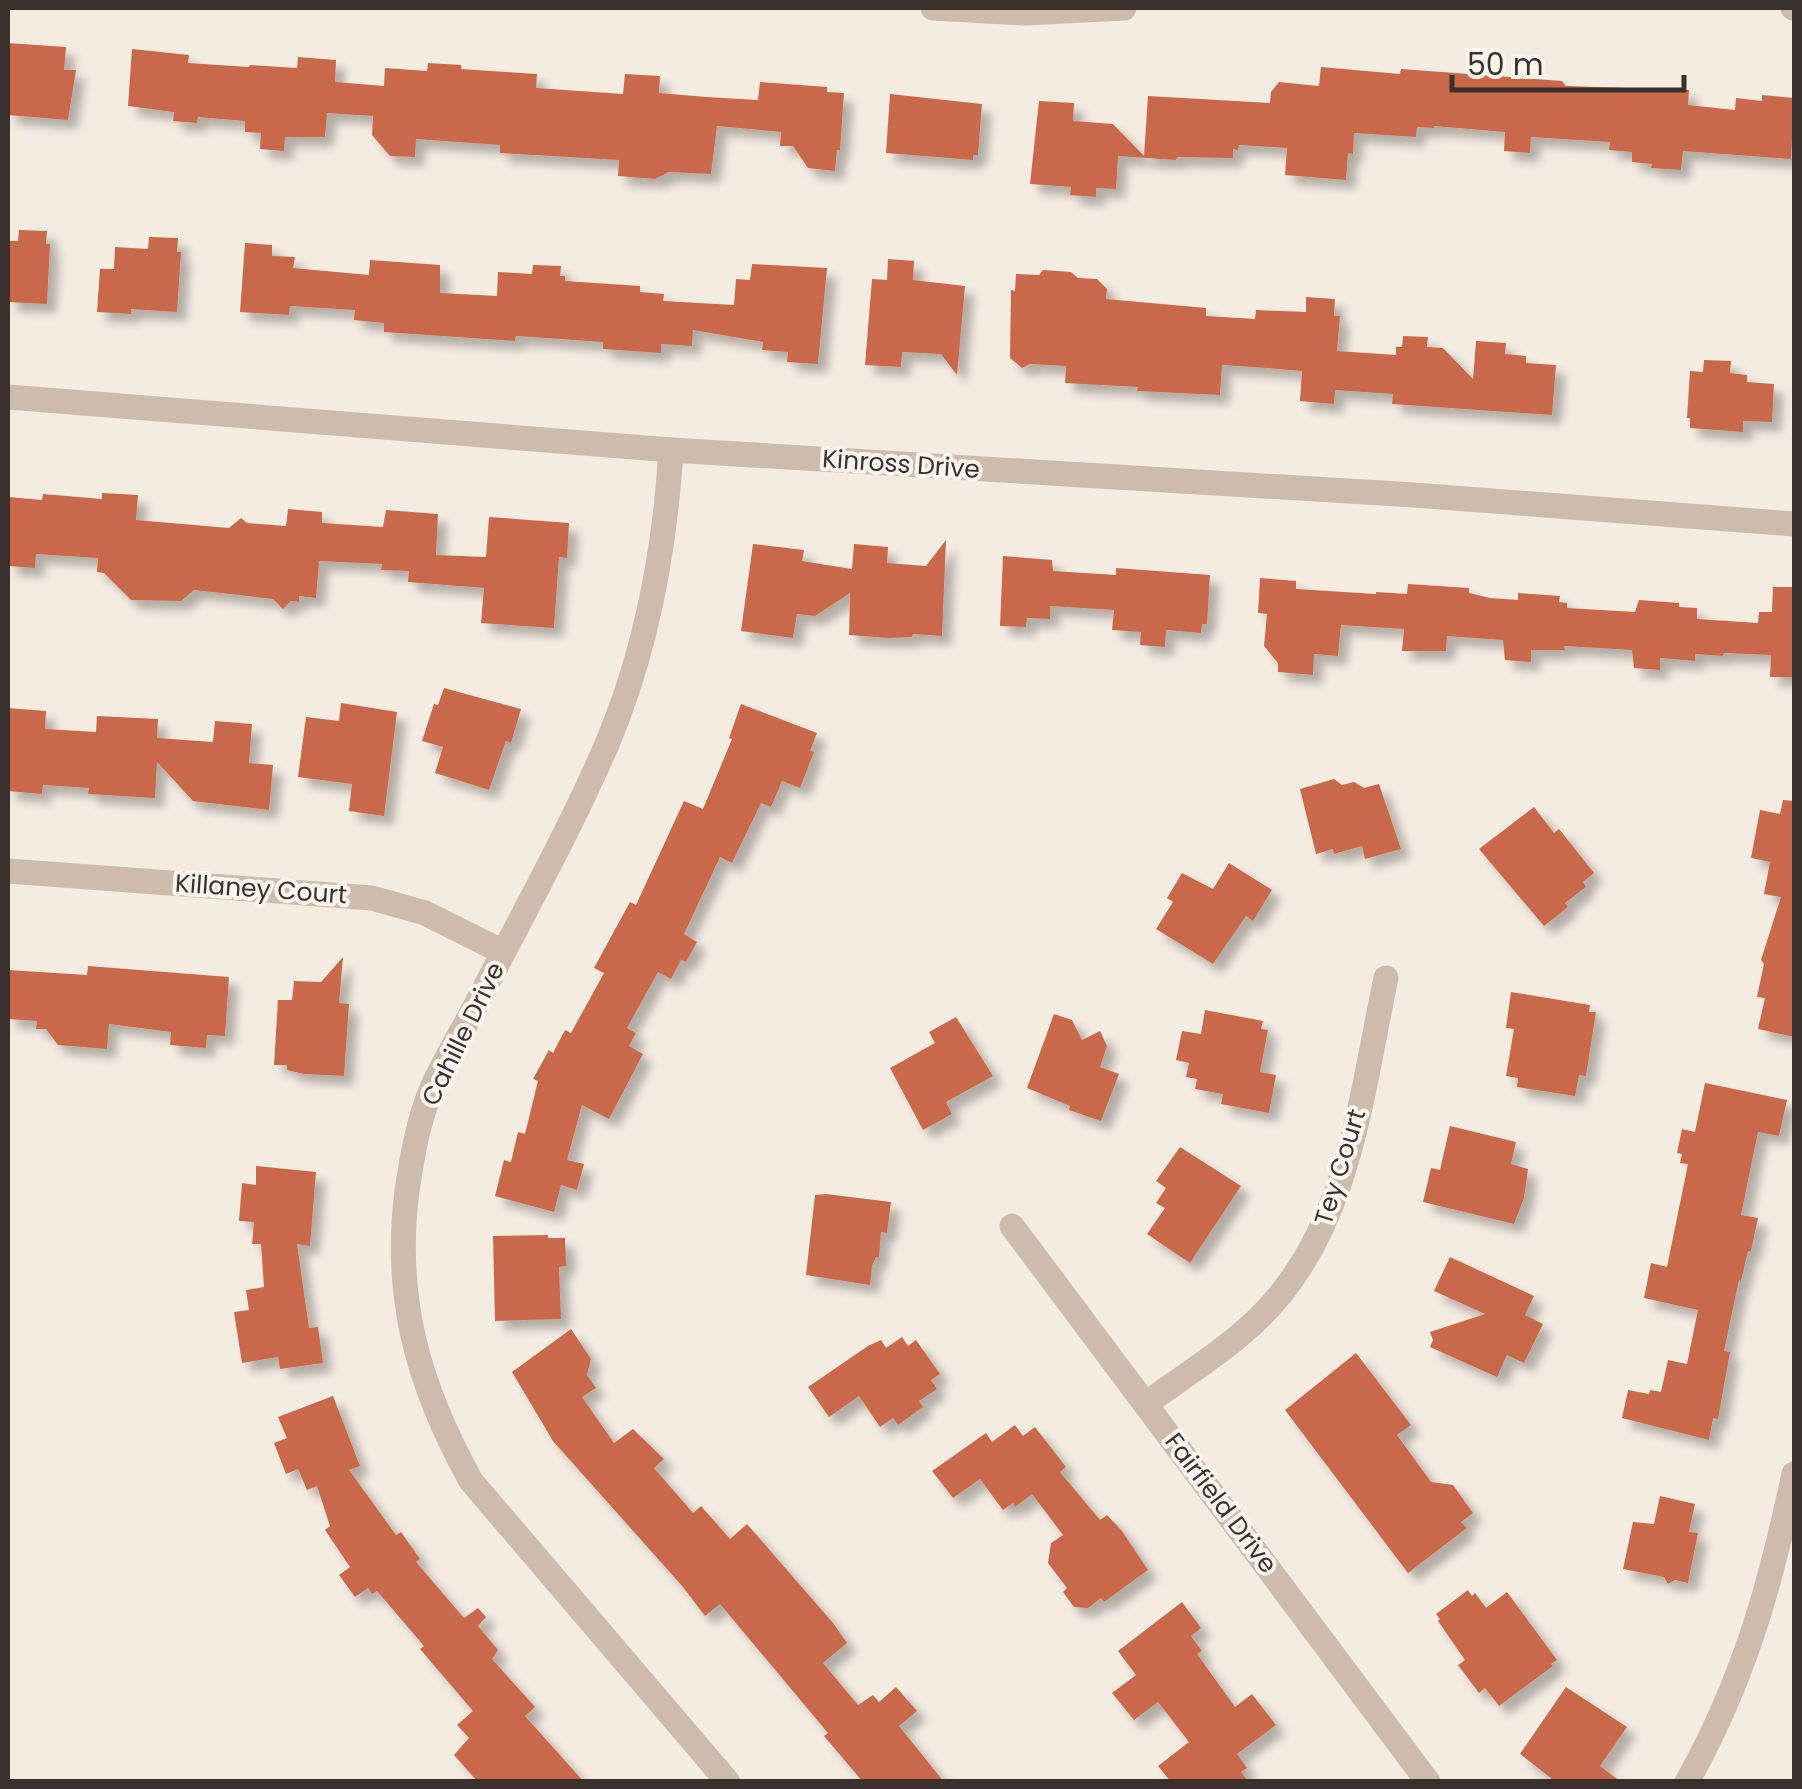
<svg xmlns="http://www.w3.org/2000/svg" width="1802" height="1789" font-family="Poppins,sans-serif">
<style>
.building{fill:#c8694b;filter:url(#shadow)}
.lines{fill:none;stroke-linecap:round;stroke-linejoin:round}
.minor{stroke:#cdbbac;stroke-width:25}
.labels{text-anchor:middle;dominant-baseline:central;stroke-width:8;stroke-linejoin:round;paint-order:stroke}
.street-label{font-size:25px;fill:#3b302b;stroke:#fbf5ee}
</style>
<defs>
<filter id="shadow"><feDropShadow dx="9" dy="9" stdDeviation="5" flood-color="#0004"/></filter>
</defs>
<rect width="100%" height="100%" fill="#f4ebe1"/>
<g class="building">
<path d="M8,43L66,47L64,70H76L68,120L8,115Z"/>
<path d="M132,49L189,55L188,63L249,67L250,65L297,68L298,57L336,60L335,82L384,86L385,68L427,71L428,63L461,65V69L537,74L536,88L623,94L625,74L660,76L659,93L706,97L758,100L760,82L827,87V92L844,93L840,150H837L835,171L808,168L793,146H780L781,132L717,126L711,174L669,172L655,179L618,176L619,160L500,153V145L416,139L415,157L390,156L372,135L373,116L327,113L325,137H285L284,151L260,149L261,133L245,132V121L198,117L197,123L173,121L174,112L128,106Z"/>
<path d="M1321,67L1400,74L1401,69L1562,81L1566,86L1689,90L1688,105L1735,110L1736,98L1762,101V95L1794,98L1791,159L1683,151L1681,170L1651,168L1652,164L1632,162V152L1609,150L1610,142L1531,137L1530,153L1504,151L1505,132L1434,126V128L1417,127L1416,137L1354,133L1353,154L1348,153L1346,180L1285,175L1287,148L1239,145L1238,150L1233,149V158L1177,157L1176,160L1118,156L1116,189L1096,188V197L1070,195L1071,187L1030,184L1039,101L1074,103L1073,121L1113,124L1144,156L1148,96L1270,103L1271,92L1279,82L1319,86Z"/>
<path d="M890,94L982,104L978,155H973V160L886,153Z"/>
<path d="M19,230L47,231L46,244H50L47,304L8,302V241H18Z"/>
<path d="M149,237L178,238L177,252H181L177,312L131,309V314L97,312L100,269H114L115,247L148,249Z"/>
<path d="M245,243L272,245V256L295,257L293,268L369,275L370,260L440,265V293L497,296L498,272L532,274L533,265L561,266L560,276H565V281L640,286V292L664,294L663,301L734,305L736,279L750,280L752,264L827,268L818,364L787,362L788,352L762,350L763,342L693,330L692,346L661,344V353L603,349V342L516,336L515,341L384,332V323L354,320L355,310L290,306L289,315L240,312Z"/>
<path d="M888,259L914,261L913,280L965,286L957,375L941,354L902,352L901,367L865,365L872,279L887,280Z"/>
<path d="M1043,270L1071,272L1078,278L1097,279L1107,289L1106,299L1206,308V316L1255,319L1256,310L1306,312V297L1335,299L1334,316H1340L1337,351L1396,355V347H1402L1403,336L1428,337L1427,347L1443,348L1473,379L1476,341L1506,343L1505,354L1526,356V363L1556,365L1552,415L1392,404L1393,394L1335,390L1334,404L1300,401L1302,371L1267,368L1222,365L1220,395L1137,391L1138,387L1065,383L1066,366L1030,364L1022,368L1010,358L1011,290L1015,291L1016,274L1039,275Z"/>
<path d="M1704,360L1731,361L1730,373L1747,375V382L1774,384L1772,422L1743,421V432L1690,428V418H1687L1690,371L1703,372Z"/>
<path d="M102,493L138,495L136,520L229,528L241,518L247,523L286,526L288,509L322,512V523L383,527L386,510L438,514L436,555L486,557L489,517L569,523L567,558L559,557L554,628L481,623L484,588L408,582L409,571L381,570L382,564L319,561L316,598L299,596V602L291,601L283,609L273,599L194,590L181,601L131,600L104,573L97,572L98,558L36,554L35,568L8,566V497L42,500L43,494L102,499Z"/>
<path d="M946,540L942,636L913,634L912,637L889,638L849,635L850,593L815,616L797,614L793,638L741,631L753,544L804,550L802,561L852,569L854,544L888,547L887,563L926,566Z"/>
<path d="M1003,556L1052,560L1053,571L1116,575V568L1210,575L1207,624H1202L1201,633L1166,630L1165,647L1140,645L1141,632L1112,630L1114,610L1050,606V619L1027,618L1026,627L1000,626Z"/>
<path d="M1260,578L1296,581V589L1376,594V592L1407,594L1408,584L1469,588V593L1490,598L1518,600V593L1560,596L1559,602L1567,603V608L1635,612L1639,600L1679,603V607L1697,608V619L1758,623L1759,612H1772L1773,587H1794V677H1770L1771,655L1724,653L1723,656L1695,654V661L1660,658V670L1634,668L1632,650L1564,646L1565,650H1531V662L1505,660L1503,640L1447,636L1446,651H1402L1404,629L1341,625L1338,656L1314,654L1313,675L1278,672V663L1264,646L1267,614L1258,613Z"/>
<path d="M444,688L521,709L511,743L506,741L489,790L435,773L443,747L422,741L434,704L438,705Z"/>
<path d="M341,703L397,712L384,816L349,811L352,784L298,777L306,717L339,721Z"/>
<path d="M741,704L817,733L810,751L814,752L800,788L782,781L771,807L761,803L732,863L720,857L684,934L697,942L686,962L681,960L671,979L658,972L627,1028L636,1033L629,1046L643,1054L609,1119L582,1105L567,1160L584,1164L577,1190L561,1185L554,1212L495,1196L504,1160L511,1162L518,1132L525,1134L538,1081L533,1079L549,1050L553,1053L565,1030L571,1033L604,973L594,968L630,902L636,905L684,801L703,809L732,739L729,738Z"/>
<path d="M8,708L46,711L45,729L96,732L97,716L158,719L157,738L213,742L215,721L252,724L249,763L273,765L269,810L193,801L157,762L155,798L88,794L89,788L43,785L42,794L8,791Z"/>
<path d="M1334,779L1342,785L1354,782L1364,788L1379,784L1401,849L1365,859L1362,846L1334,854L1333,849L1316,854L1300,789Z"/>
<path d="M1783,800L1794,801V1037L1758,1029L1765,998L1757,997L1764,964L1761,960L1781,897L1764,894L1770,862L1751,858L1760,810L1780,814Z"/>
<path d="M1534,807L1554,833L1559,829L1594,873L1583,882L1586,887L1565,903L1568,907L1544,926L1479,849Z"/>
<path d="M1229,863L1272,890L1253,921L1246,916L1213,964L1156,929L1173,902L1167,898L1182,873L1213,889Z"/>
<path d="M343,957L339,1003L349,1004L344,1076L304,1074L287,1070V1065H274L278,1000H292L294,981L321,982Z"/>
<path d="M88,966L229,977L225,1036L207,1035L206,1048L170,1045L171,1032L109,1024L107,1049L58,1045L46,1029H36L37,1021L8,1019V970L87,975Z"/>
<path d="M1511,992L1590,1005L1589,1012H1596L1586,1076L1579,1075L1575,1096L1517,1087L1518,1078L1506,1076L1514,1029L1506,1028Z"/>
<path d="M1205,1010L1263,1021L1261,1029L1268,1030L1260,1072L1276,1075L1269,1113L1221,1104L1223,1094L1195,1089L1197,1079L1186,1077L1189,1063L1176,1060L1182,1031L1201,1034Z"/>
<path d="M1054,1014L1072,1020L1082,1040L1100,1031L1107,1046L1100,1067L1119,1074L1101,1121L1069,1110L1070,1106L1027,1088Z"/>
<path d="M956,1017L993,1076L946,1102L952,1114L923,1130L890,1068L935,1043L929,1032Z"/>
<path d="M1705,1083L1787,1100L1779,1136L1758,1132L1741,1215L1758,1218L1751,1251H1748L1741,1281L1739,1280L1724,1351L1730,1352L1718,1419L1713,1418L1709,1440L1622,1418L1628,1390L1649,1394L1650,1390L1661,1392L1668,1360L1687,1364L1698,1310L1644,1298L1651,1263L1667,1267L1688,1164L1680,1163L1682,1154L1677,1153L1682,1129L1695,1132Z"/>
<path d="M1450,1126L1516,1142L1511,1164L1528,1169L1524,1198L1514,1224L1423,1202L1431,1168L1440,1170Z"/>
<path d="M1180,1147L1241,1186L1190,1263L1147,1234L1165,1208L1156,1203L1166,1188L1156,1181Z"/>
<path d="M256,1166L316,1172L310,1246L297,1244L309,1328L318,1327L323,1363L280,1369L278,1357L242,1363L234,1312L249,1310L246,1290L264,1287L261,1244H252L254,1222L239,1221L242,1183L256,1185Z"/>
<path d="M826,1194L891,1202L887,1233L881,1232L879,1258L876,1257L872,1266L870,1285L806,1275L815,1195Z"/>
<path d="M548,1235V1238H565L566,1266L559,1267L561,1319L495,1321L493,1236Z"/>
<path d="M1450,1257L1534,1296L1525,1315L1543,1324L1524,1363L1507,1355L1497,1377L1430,1347L1433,1340L1430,1332L1485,1314L1434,1291Z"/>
<path d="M571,1329L591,1359L587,1375L596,1388L582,1397L614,1443L633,1429L664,1459L654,1468L693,1513L701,1506L730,1539L747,1524L833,1623L847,1643L823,1663L858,1705L873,1695L879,1702L896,1687L917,1711L899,1726L944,1782H863L824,1736L828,1733L720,1604L705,1616L683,1587L553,1441L512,1372Z"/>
<path d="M902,1337L908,1346L916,1340L940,1374L931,1380L937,1389L919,1401L923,1407L898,1425L893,1418L880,1427L859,1396L829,1417L808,1387L868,1346L881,1340L886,1348Z"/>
<path d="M1356,1353L1411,1425L1397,1435L1431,1482L1453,1485L1473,1513L1461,1522L1467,1528L1408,1573L1285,1410Z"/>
<path d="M333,1396L360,1466L349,1470L396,1535L401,1532L420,1559L416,1562L464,1618L478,1608L486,1617L478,1626L498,1650L492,1659L535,1707L525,1716L584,1782H478L454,1755L469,1738L457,1725L473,1711L420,1649L424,1646L377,1591L372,1594L368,1588L355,1597L339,1575L350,1567L325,1530L330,1526L317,1486L307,1490L298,1469L286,1474L274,1443L287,1438L278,1417Z"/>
<path d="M1015,1425L1023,1436L1035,1427L1066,1467L1060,1472L1100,1520L1107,1515L1122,1531L1148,1570L1104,1602L1101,1598L1088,1608L1074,1607L1063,1592L1067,1588L1048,1563L1051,1543L1063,1535L1032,1494L1015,1507L1013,1503L1003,1510L980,1479L953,1498L932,1471L986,1433L992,1442Z"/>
<path d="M1660,1496L1695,1504L1689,1532L1698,1533L1688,1583L1675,1580L1668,1584L1664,1577L1623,1569L1633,1522L1654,1524Z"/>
<path d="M1468,1590L1472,1596L1475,1593L1486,1608L1507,1592L1557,1660L1551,1664L1553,1666L1499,1706L1485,1688L1479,1693L1458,1665L1465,1660L1438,1621L1440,1619L1436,1614Z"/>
<path d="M1182,1602L1201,1628L1191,1636L1202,1651L1197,1654L1235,1707L1252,1694L1276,1725L1237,1754L1247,1768L1241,1772L1249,1782H1171L1158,1766L1189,1742L1158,1702L1134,1720L1112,1693L1136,1675L1118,1651Z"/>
<path d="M1566,1687L1627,1727L1600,1766L1621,1782H1556L1520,1754Z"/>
</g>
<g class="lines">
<g class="minor">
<path d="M933,8L1025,13L1124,8"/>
<path d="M1793,8H1794"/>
<path d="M8,397L671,450L1414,495L1794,524"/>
<path d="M671,450C665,549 646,652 607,744C569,832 522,916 478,1001C463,1030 445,1059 432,1088C418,1121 412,1157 407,1191C393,1299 419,1387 471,1481L728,1782"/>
<path d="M8,871L372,898L425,913L503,952"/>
<path d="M1012,1226L1428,1782"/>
<path d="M1147,1403C1185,1375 1228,1349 1262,1315C1350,1226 1361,1095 1386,978"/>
<path d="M1687,1782C1744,1680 1770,1587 1794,1474"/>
</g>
</g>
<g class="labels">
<g class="street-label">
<text transform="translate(901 464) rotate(4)">Kinross Drive</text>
<text transform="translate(261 889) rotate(4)">Killaney Court</text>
<text transform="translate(463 1034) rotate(-64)">Cahille Drive</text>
<text transform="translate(1340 1167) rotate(-73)">Tey Court</text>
<text transform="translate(1221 1503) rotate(53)">Fairfield Drive</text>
</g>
</g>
<rect width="1802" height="1789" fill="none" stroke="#3b302b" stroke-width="20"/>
<path d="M1452 75v15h232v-15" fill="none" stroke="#3b302b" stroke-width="5"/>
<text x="1467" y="75" font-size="30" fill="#3b302b" stroke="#fbf5ee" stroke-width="8" paint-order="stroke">50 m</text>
</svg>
